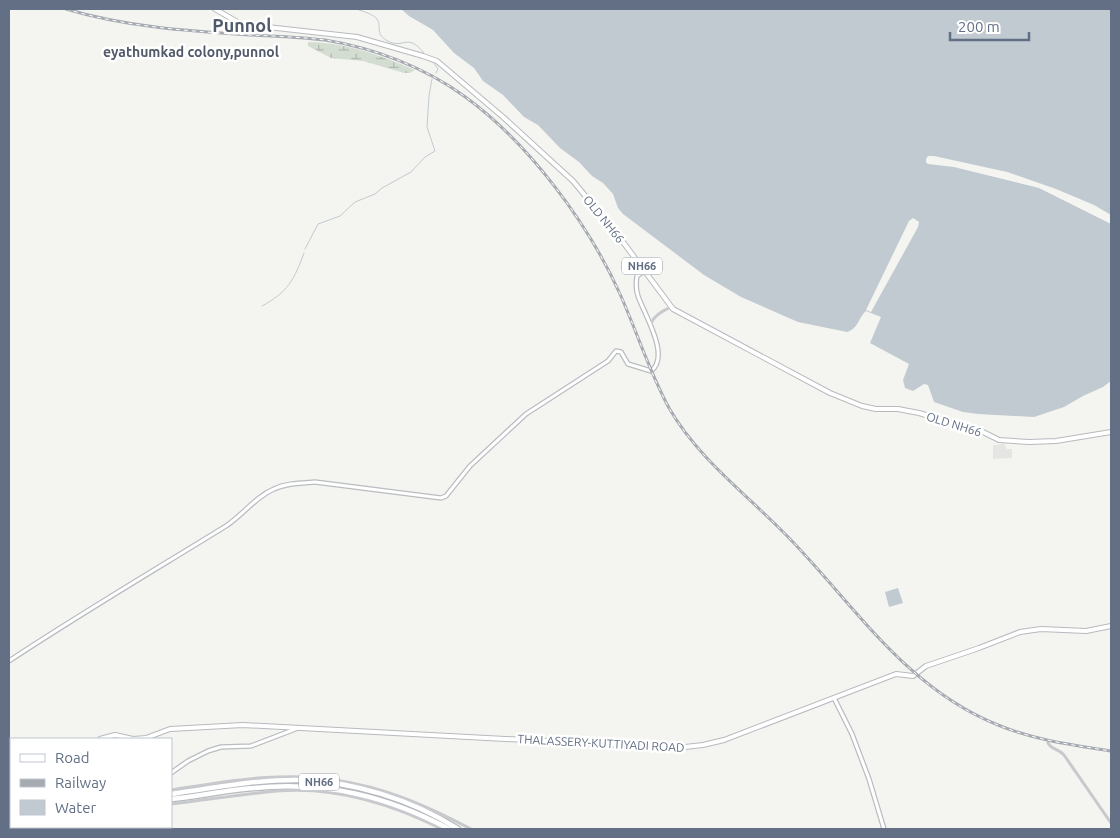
<svg xmlns="http://www.w3.org/2000/svg" width="1120" height="838" font-family="Ubuntu,sans-serif">
<style>
.built{fill:#e5e6e4}
.wetland{fill:url(#wetland-marsh)}
.water{fill:#c2cad1}
.pier{fill:#f4f5f1}
.lines{fill:none;stroke-linecap:round;stroke-linejoin:round}
.stream{stroke:#c2cad1;stroke-width:1}
.secondary-casing{stroke:#b9bcc1;stroke-width:5.5}
.primary-casing{stroke:#b7babe;stroke-width:6}
.trunk-casing{stroke:#b6b9bd;stroke-width:7}
.tertiary{stroke:#c7c9cd;stroke-width:3}
.secondary{stroke:#fff;stroke-width:3}
.primary{stroke:#fff;stroke-width:4}
.trunk{stroke:#fff;stroke-width:4.5}
.rail-casing{stroke:#a6aab1;stroke-width:3}
.rail{stroke:#fff;stroke-width:1;stroke-dasharray:4;stroke-linecap:butt}
.labels{text-anchor:middle;dominant-baseline:central;stroke-width:5;stroke-linejoin:round;paint-order:stroke}
.shield{fill:#fff;stroke:#919aa9;stroke-width:1}
.shield-label{font-size:11px;font-weight:bold;fill:#626f84}
.street-label{font-size:12px;fill:#626f84;stroke:#fff}
.neighbourhood-label{font-size:14px;font-weight:bold;fill:#515a68;stroke:#fff}
.district-label{font-size:18px;font-weight:bold;fill:#515a68;stroke:#fff}
</style>
<defs>
<pattern id="wetland-marsh" width="20" height="14" patternUnits="userSpaceOnUse" patternTransform="scale(1.25)"><rect width="20" height="14" fill="#d4ddd2"/><path d="M1 5h8M5 5V1M11 12h8M15 12V8" fill="none" stroke="#afb7b0"/></pattern>
</defs>
<rect width="100%" height="100%" fill="#f4f5f1"/>
<path class="built" d="M1004,444L1007,449H1012V458L993,459V445Z"/>
<path class="wetland" d="M308,42C345,42 382,56 415,70L410,73H404L363,61L331,58L308,46Z"/>
<g class="water">
<path d="M401,9H1111V381L1103,387L1083,396L1064,407L1034,417L978,414L963,412L934,402L928,385L924,384L913,391L905,388L903,380L909,364L870,343L881,317L866,311C858,318 859,328 847,332L798,322L741,297L704,275L623,214L618,208L613,194L603,183L592,176L579,162L560,148L538,125L524,117L503,95L483,81L474,68L454,53L433,30L409,16Z"/>
<path d="M898,588L903,603L889,607L885,592Z"/>
</g>
<g class="pier">
<path d="M928,156H934L1007,172L1056,189L1094,205L1111,215V224L1039,188L954,167L928,164L926,162V159Z"/>
<path d="M913,218L919,222L918,227L871,312L866,310L909,221Z"/>
</g>
<g class="lines">
<g class="stream">
<path d="M356,9C362,11 373,14 377,19C382,27 375,33 386,40C404,51 406,31 424,53"/>
<path d="M425,59L434,63L438,69L436,73"/>
<path d="M305,249L318,224L340,216L355,202L375,194L382,188L411,172L425,157L435,151L427,127L429,96L432,79"/>
<path d="M262,306C288,292 294,280 304,253"/>
</g>
<defs>
<g id="secondary">
<path d="M9,661C80,614 153,571 226,526C243,515 255,497 274,489C286,483 302,483 315,482L441,498L446,496L470,466L526,414L608,361L616,351L621,352L628,364L651,371C671,356 644,314 638,296C636,290 636,282 637,276L645,271"/>
<path d="M834,698L852,734L869,779L884,829"/>
<path d="M171,773L188,761L208,751L221,747L251,746L298,728"/>
<path d="M90,829L93,827"/>
</g>
<g id="primary">
<path d="M215,9L241,24L357,37L423,56L437,61L503,117L573,181L620,238L673,309L830,393L862,406L876,409H898L919,413L983,432L999,440L1029,442L1056,441L1111,432"/>
<path d="M100,739L115,735L133,739L146,738L170,729L243,725L676,748L703,745L724,740L896,674L913,676L926,666L979,648L1020,632L1041,629L1086,631L1111,626"/>
<path d="M9,762H11"/>
</g>
<g id="trunk">
<path d="M171,794C212,788 254,780 296,780C352,781 411,799 458,829"/>
<path d="M171,799C199,796 227,790 254,788C325,781 387,796 449,829"/>
<path d="M9,818H11"/>
<path d="M9,823L11,822"/>
</g>
</defs>
<use href="#secondary" class="secondary-casing"/>
<use href="#primary" class="primary-casing"/>
<use href="#trunk" class="trunk-casing"/>
<g class="tertiary">
<path d="M651,324C654,315 663,311 671,307"/>
<path d="M1048,743C1052,750 1059,749 1064,755L1111,823"/>
<path d="M171,790C224,782 281,771 335,780C384,787 427,806 471,829"/>
<path d="M171,804C207,800 242,794 277,791C334,786 392,804 442,829"/>
<path d="M9,813H11"/>
<path d="M9,828L18,827"/>
</g>
<use href="#secondary" class="secondary"/>
<use href="#primary" class="primary"/>
<use href="#trunk" class="trunk"/>
<defs>
<path id="rail" d="M66,9C126,27 188,31 250,35C274,36 300,37 325,40C374,48 424,67 464,96C528,142 588,223 620,294C637,332 649,371 669,408C699,460 749,496 790,539C855,606 907,689 998,725C1034,740 1073,745 1111,751"/>
</defs>
<use href="#rail" class="rail-casing"/>
<use href="#rail" class="rail"/>
</g>
<g class="labels">
<g class="shield">
<rect x="622" y="257.5" width="40" height="17" rx="4"/>
<rect x="299" y="773.5" width="40" height="17" rx="4"/>
</g>
<g class="shield-label">
<text x="642" y="266">NH66</text>
<text x="319" y="782">NH66</text>
</g>
<g class="street-label">
<text transform="translate(604 219) rotate(51)">OLD NH66</text>
<text transform="translate(954 424) rotate(17)">OLD NH66</text>
<text transform="translate(601 743) rotate(3)">THALASSERY-KUTTIYADI ROAD</text>
</g>
<g class="neighbourhood-label">
<text x="191" y="52">eyathumkad colony,punnol</text>
</g>
<g class="district-label">
<text x="242" y="25">Punnol</text>
</g>
</g>
<rect width="1120" height="838" fill="none" stroke="#626f84" stroke-width="20"/>
<rect x="10" y="738" width="162" height="90" fill="#ffffff" stroke="#c0c5ce"/>
<rect x="20" y="754" width="25" height="8" fill="#ffffff" stroke="#c0c5ce"/>
<text x="55" y="763" font-size="15" fill="#626f84">Road</text>
<rect x="20" y="779" width="25" height="8" fill="#a6aab1" stroke="#c0c5ce"/>
<text x="55" y="788" font-size="15" fill="#626f84">Railway</text>
<rect x="20" y="800" width="25" height="15" fill="#c2cad1" stroke="#c0c5ce"/>
<text x="55" y="813" font-size="15" fill="#626f84">Water</text>
<path d="M950 32v8h79v-8" fill="none" stroke="#626f84" stroke-width="2.5"/>
<text x="958" y="32" font-size="15" fill="#626f84" stroke="#ffffff" stroke-width="4" paint-order="stroke">200 m</text>
</svg>
